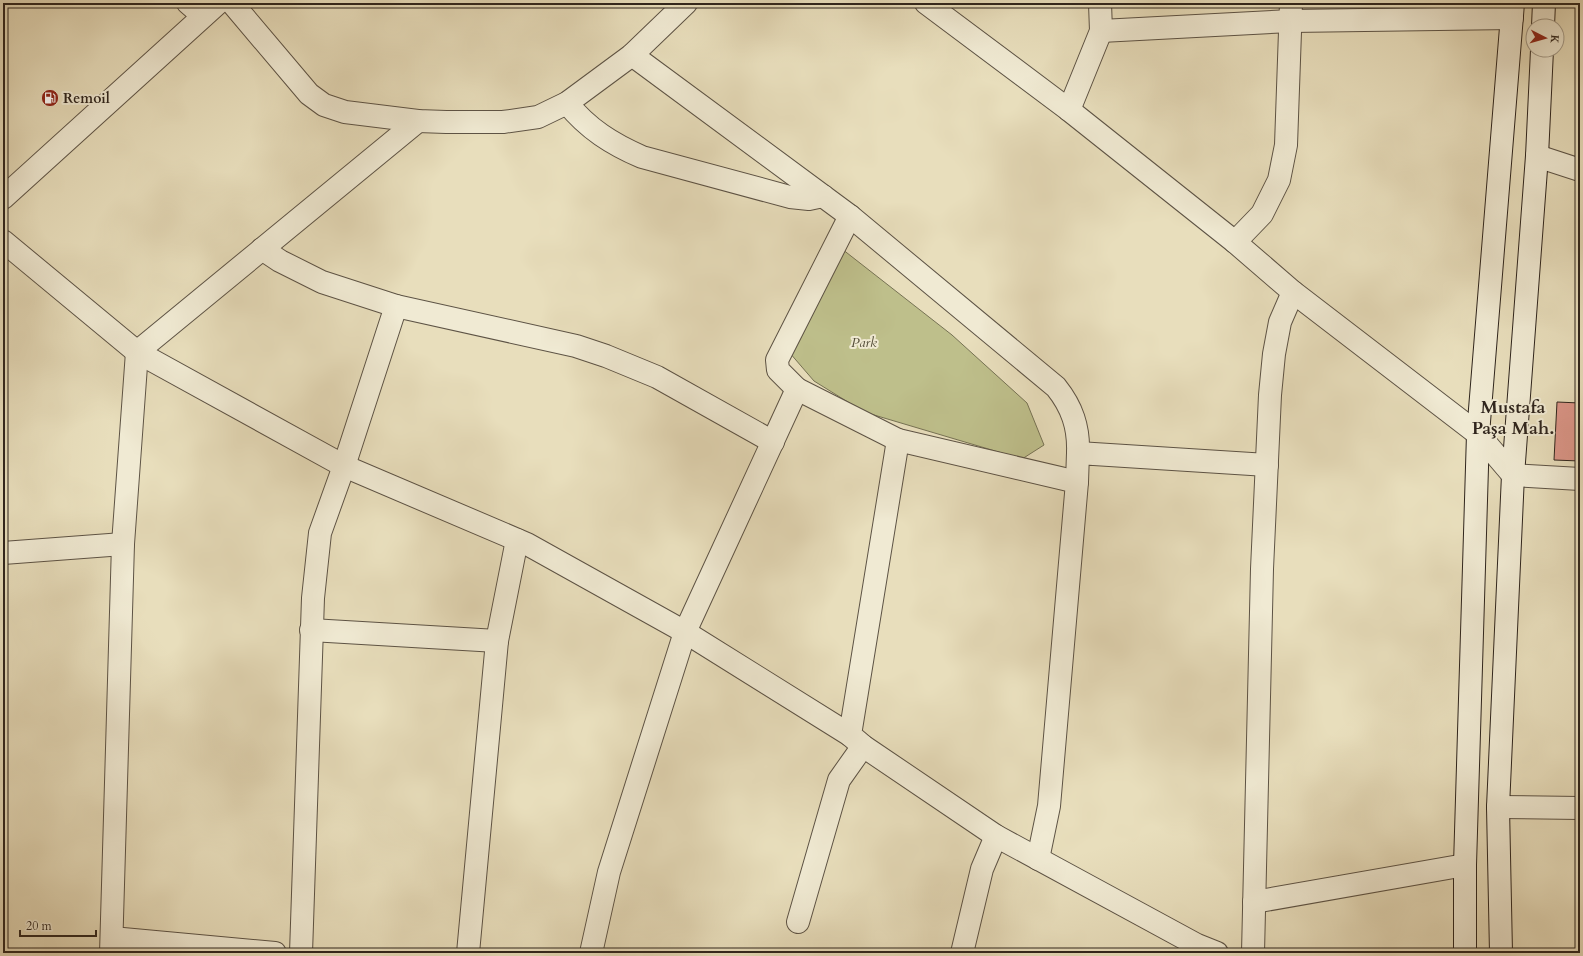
<svg xmlns="http://www.w3.org/2000/svg" width="1583" height="956" font-family="Cardo,serif">
<style>
.green{fill:#bebf8b;stroke:#767254}
.building{fill:#dd978a;stroke:#2f251d}
.lines{fill:none;stroke-linecap:round;stroke-linejoin:round}
.minor-casing{stroke:#5d5345;stroke-width:24}
.tertiary-casing{stroke:#5d5345;stroke-width:24}
.secondary-casing{stroke:#2f251d;stroke-width:24}
.minor{stroke:#f0ead3;stroke-width:22}
.tertiary{stroke:#f0ead3;stroke-width:22}
.secondary{stroke:#f0ead3;stroke-width:22}
.labels{text-anchor:middle;dominant-baseline:central;stroke-width:4;stroke-linejoin:round;paint-order:stroke}
.poi-label{font-size:14px;font-weight:bold;fill:#2f251d;stroke:#f0ead3;text-anchor:start}
.park-label{font-size:14px;font-style:italic;fill:#534c38;stroke:#f0ead3}
.district-label{font-size:18px;font-weight:bold;fill:#2f251d;stroke:#f0ead3}
</style>
<rect width="100%" height="100%" fill="#e8debc"/>
<filter id="stains"><feTurbulence type="fractalNoise" baseFrequency=".005" numOctaves="4"/><feColorMatrix values="0 0 0 0 .2 0 0 0 0 .09 0 0 0 0 .02 0 0 0 .5 -.17"/></filter>
<radialGradient id="worn" r=".72"><stop offset=".6" stop-color="#630" stop-opacity="0"/><stop offset="1" stop-color="#630" stop-opacity=".3"/></radialGradient>
<path class="green" d="M842,249L952,335L1027,403L1044,445L1022,459L864,412L814,381L789,352Z"/>
<path class="building" d="M1557,402L1580,403V461L1554,460Z"/>
<g class="lines">
<defs>
<g id="minor">
<path d="M188,3L203,16"/>
<path d="M232,3L309,94L324,105L345,112L418,121L446,122H503L538,117L567,103L632,55L686,3"/>
<path d="M926,3L1069,110L1235,242L1293,292L1478,434L1513,475L1580,479"/>
<path d="M1101,31L1291,21L1512,18"/>
<path d="M632,55L850,216L1056,387C1072,407 1079,427 1078,453"/>
<path d="M567,103C588,129 612,144 642,157L790,197L809,199L823,196"/>
<path d="M1069,110L1101,31L1100,3"/>
<path d="M1537,156L1580,170"/>
<path d="M850,216L777,360L778,370L797,389L898,440"/>
<path d="M3,241L137,352L344,466L527,544L685,632L850,735"/>
<path d="M1235,242L1262,214L1279,180L1286,145L1291,3"/>
<path d="M262,249L280,261L322,282L396,306L576,346L606,356L657,377L773,442"/>
<path d="M1077,482L898,440L850,735L863,746L996,836L1197,945L1217,953"/>
<path d="M3,553L123,544"/>
<path d="M311,630L497,641"/>
<path d="M1498,807L1580,808"/>
<path d="M1038,859L1049,806L1077,482L1078,453L1267,465"/>
<path d="M1254,902L1465,865"/>
<path d="M798,922L839,780L863,746"/>
<path d="M112,938L275,953"/>
<path d="M111,953L123,544L137,352L418,121"/>
<path d="M301,953L313,598L320,533L344,466L396,306"/>
<path d="M468,953L497,641L517,540"/>
<path d="M591,953L609,872L685,632L797,389"/>
<path d="M962,953L982,869L996,836"/>
<path d="M1253,953L1262,569L1270,395L1274,354L1280,322L1293,292"/>
</g>
<path id="tertiary" d="M3,198L218,3"/>
<g id="secondary">
<path d="M1543,26L1544,3"/>
<path d="M1465,953V865L1478,434L1513,3"/>
<path d="M1501,953L1498,807L1513,475L1537,156L1542,50"/>
</g>
</defs>
<use href="#minor" class="minor-casing"/>
<use href="#tertiary" class="tertiary-casing"/>
<use href="#secondary" class="secondary-casing"/>
<use href="#minor" class="minor"/>
<use href="#tertiary" class="tertiary"/>
<use href="#secondary" class="secondary"/>
</g>
<defs>
<symbol id="fuel-disc" viewBox="-11 -11 22 22"><circle r="9.5" fill="#8f2418" stroke="#f0ead3"/><path d="M-5.5-6h7V0h2V4h1.3V-2.5L3-4.5l.8-.8L6-3V5H2.5V1h-1V6h-7ZM-4.2-4.7v3.2H.2V-4.7Z" fill="#fff"/></symbol>
</defs>
<g fill-rule="evenodd">
<use href="#fuel-disc" x="40" y="88" width="20" height="20"/>
</g>
<g class="labels">
<g class="poi-label">
<text x="63" y="98">Remoil</text>
</g>
<g class="park-label">
<text x="864" y="342">Park</text>
</g>
<g class="district-label">
<text x="1513" y="407">Mustafa<tspan x="1513" dy="21">Paşa Mah.</tspan></text>
</g>
</g>
<rect width="1583" height="956" fill="none" stroke="#e8debc" stroke-width="16"/>
<rect x="4" y="4" width="1575" height="948" fill="none" stroke="#2f251d" stroke-width="2"/>
<rect x="8" y="8" width="1567" height="940" fill="none" stroke="#2f251d"/>
<g transform="translate(1545 38) rotate(96)"><circle r="19" fill="#f0ead3" stroke="#a39b8a"/>
<path d="M0-3L7 15L0 10L-7 15Z" fill="#8f2418"/>
<text y="-6" font-size="11" font-weight="bold" text-anchor="middle" fill="#2f251d">K</text>
</g>
<path d="M20 930v6h76v-6" fill="none" stroke="#2f251d" stroke-width="2"/>
<text x="26" y="930" font-size="12" fill="#2f251d" stroke="#f0ead3" stroke-width="3" paint-order="stroke">20 m</text>
<rect width="100%" height="100%" filter="url(#stains)"/>
<rect width="100%" height="100%" fill="url(#worn)"/>
</svg>
